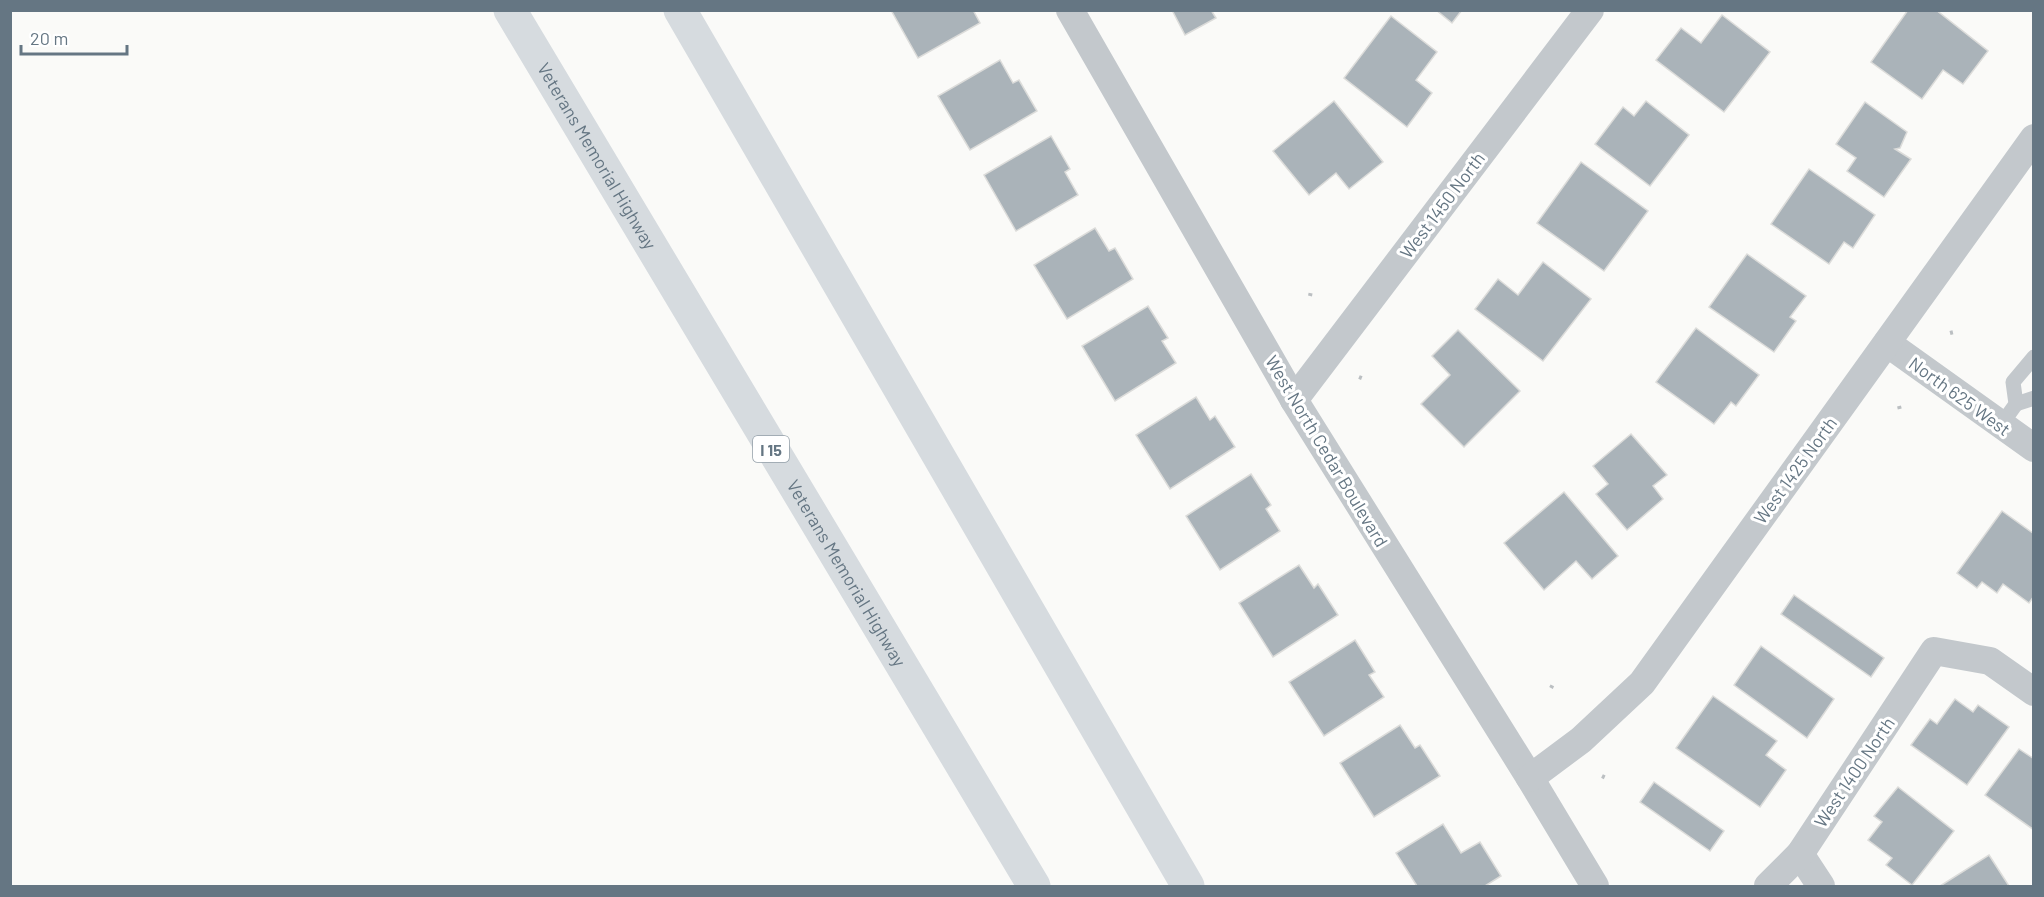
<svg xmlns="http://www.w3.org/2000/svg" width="2044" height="897" font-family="Barlow,sans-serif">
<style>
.building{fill:#aab3b9;stroke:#dcdcda;stroke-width:1.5}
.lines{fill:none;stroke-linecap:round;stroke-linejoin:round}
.path{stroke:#bbbfc2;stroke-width:4;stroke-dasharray:3 3;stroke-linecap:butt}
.lane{stroke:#c3c8cc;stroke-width:15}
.street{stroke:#c3c8cc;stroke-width:28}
.highway{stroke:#d6dbdf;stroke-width:33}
.labels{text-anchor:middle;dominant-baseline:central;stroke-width:6;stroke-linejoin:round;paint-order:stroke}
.shield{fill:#fff;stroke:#939fa8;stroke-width:1.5}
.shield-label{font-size:16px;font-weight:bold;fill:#657683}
.street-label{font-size:18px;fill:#657683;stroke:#fff}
</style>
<rect width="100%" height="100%" fill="#fafaf8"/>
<g class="building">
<path d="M891,10H973L980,23L918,58Z"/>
<path d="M1172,10H1211L1216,18L1185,35Z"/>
<path d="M1436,10H1462L1452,23Z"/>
<path d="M1908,10H1936L1988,51L1963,84L1943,70L1922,99L1871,62Z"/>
<path d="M1722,15L1770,52L1724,112L1656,60L1681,28L1701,43Z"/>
<path d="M1391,16L1437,52L1416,80L1432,93L1407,127L1344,78Z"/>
<path d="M1000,60L1013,83L1019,80L1037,111L970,150L938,96Z"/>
<path d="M1334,101L1383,162L1349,189L1336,173L1309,195L1273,151Z"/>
<path d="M1646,101L1689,135L1650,186L1595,144L1623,107L1634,116Z"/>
<path d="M1865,102L1907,132L1900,148L1895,149L1911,159L1884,197L1847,171L1856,158L1836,144Z"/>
<path d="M1051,136L1070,169L1065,172L1078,195L1016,231L984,175Z"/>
<path d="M1581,162L1648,211L1604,271L1537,223Z"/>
<path d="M1809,169L1875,215L1853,248L1844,242L1829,264L1771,224Z"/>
<path d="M1095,228L1109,251L1115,248L1133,279L1067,319L1034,265Z"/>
<path d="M1747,254L1806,296L1790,317L1796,321L1774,352L1709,307Z"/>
<path d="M1543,262L1591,299L1543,361L1475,309L1498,279L1518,295Z"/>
<path d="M1148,306L1168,338L1162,341L1176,363L1115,401L1082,346Z"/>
<path d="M1696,328L1759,375L1736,406L1731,402L1714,424L1656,382Z"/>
<path d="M1458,330L1520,391L1464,447L1421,404L1450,375L1432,356Z"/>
<path d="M1196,397L1210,420L1215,416L1235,447L1170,489L1136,435Z"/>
<path d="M1631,434L1667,475L1653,486L1663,499L1627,530L1596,494L1608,484L1593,466Z"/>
<path d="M1251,474L1271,505L1266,509L1280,531L1220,570L1186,516Z"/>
<path d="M1564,492L1618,556L1592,579L1576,561L1544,590L1504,543Z"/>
<path d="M2002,511L2034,534V596L2029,603L2003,584L1997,593L1982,582L1977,588L1957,573Z"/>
<path d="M1299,565L1314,588L1318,584L1338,615L1273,657L1239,603Z"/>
<path d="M1794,595L1884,658L1871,677L1781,614Z"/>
<path d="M1355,640L1375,672L1369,675L1384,697L1324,736L1289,682Z"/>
<path d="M1761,646L1834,699L1807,738L1734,685Z"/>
<path d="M1713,696L1777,741L1766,755L1786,770L1760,807L1676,748Z"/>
<path d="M1955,699L1973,712L1978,705L2009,727L1967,785L1911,745L1930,719L1937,724Z"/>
<path d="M1400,725L1415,748L1420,745L1440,776L1374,817L1340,763Z"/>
<path d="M2019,749L2034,759V830L1985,795Z"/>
<path d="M1654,782L1724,831L1710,851L1640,802Z"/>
<path d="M1898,787L1954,831L1912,885L1886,865L1892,858L1868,840L1882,822L1874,816Z"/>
<path d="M1443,824L1461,853L1480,842L1501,876L1485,886H1417L1396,853Z"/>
<path d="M1989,855L2009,886H1940Z"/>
</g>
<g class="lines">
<g class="path">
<path d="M1310,296L1311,291"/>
<path d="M1950,333L1954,332"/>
<path d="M1359,377L1364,379"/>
<path d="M1899,406L1900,410"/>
<path d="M1551,688L1553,684"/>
<path d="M1602,776L1606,778"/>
</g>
<g class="lane">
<path d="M2016,404L2034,398"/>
<path d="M2001,425L2016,404L2013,382L2034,357"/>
</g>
<g class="street">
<path d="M1070,10L1294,400L1530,778L1595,886"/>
<path d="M1887,343L2034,448"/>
<path d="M1294,400L1590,10"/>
<path d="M1530,778L1581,740L1642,683L2034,138"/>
<path d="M1800,854L1821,886"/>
<path d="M1768,886L1800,854L1934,651L1990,661L2034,692"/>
</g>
<g class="highway">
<path id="s1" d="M510,10L1034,886"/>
<path d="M680,10L1188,886"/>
</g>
</g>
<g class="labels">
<rect class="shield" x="753" y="436" width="36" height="26" rx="4.5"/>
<g class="shield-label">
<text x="771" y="449">I 15</text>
</g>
<g class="street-label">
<text stroke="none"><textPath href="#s1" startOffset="170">Veterans Memorial Highway</textPath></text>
<text transform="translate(1442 205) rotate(-53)">West 1450 North</text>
<text transform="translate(1960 396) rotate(36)">North 625 West</text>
<text transform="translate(1327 451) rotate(59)">West North Cedar Boulevard</text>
<text transform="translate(1795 470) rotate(-54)">West 1425 North</text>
<text stroke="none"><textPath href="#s1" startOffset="656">Veterans Memorial Highway</textPath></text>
<text transform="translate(1854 772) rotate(-56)">West 1400 North</text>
</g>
</g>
<rect width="2044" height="897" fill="none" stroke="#657683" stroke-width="24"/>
<path d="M21 45v9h106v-9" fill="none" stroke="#657683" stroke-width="3"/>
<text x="30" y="45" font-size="18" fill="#657683" stroke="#ffffff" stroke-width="4.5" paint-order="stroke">20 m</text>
</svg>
